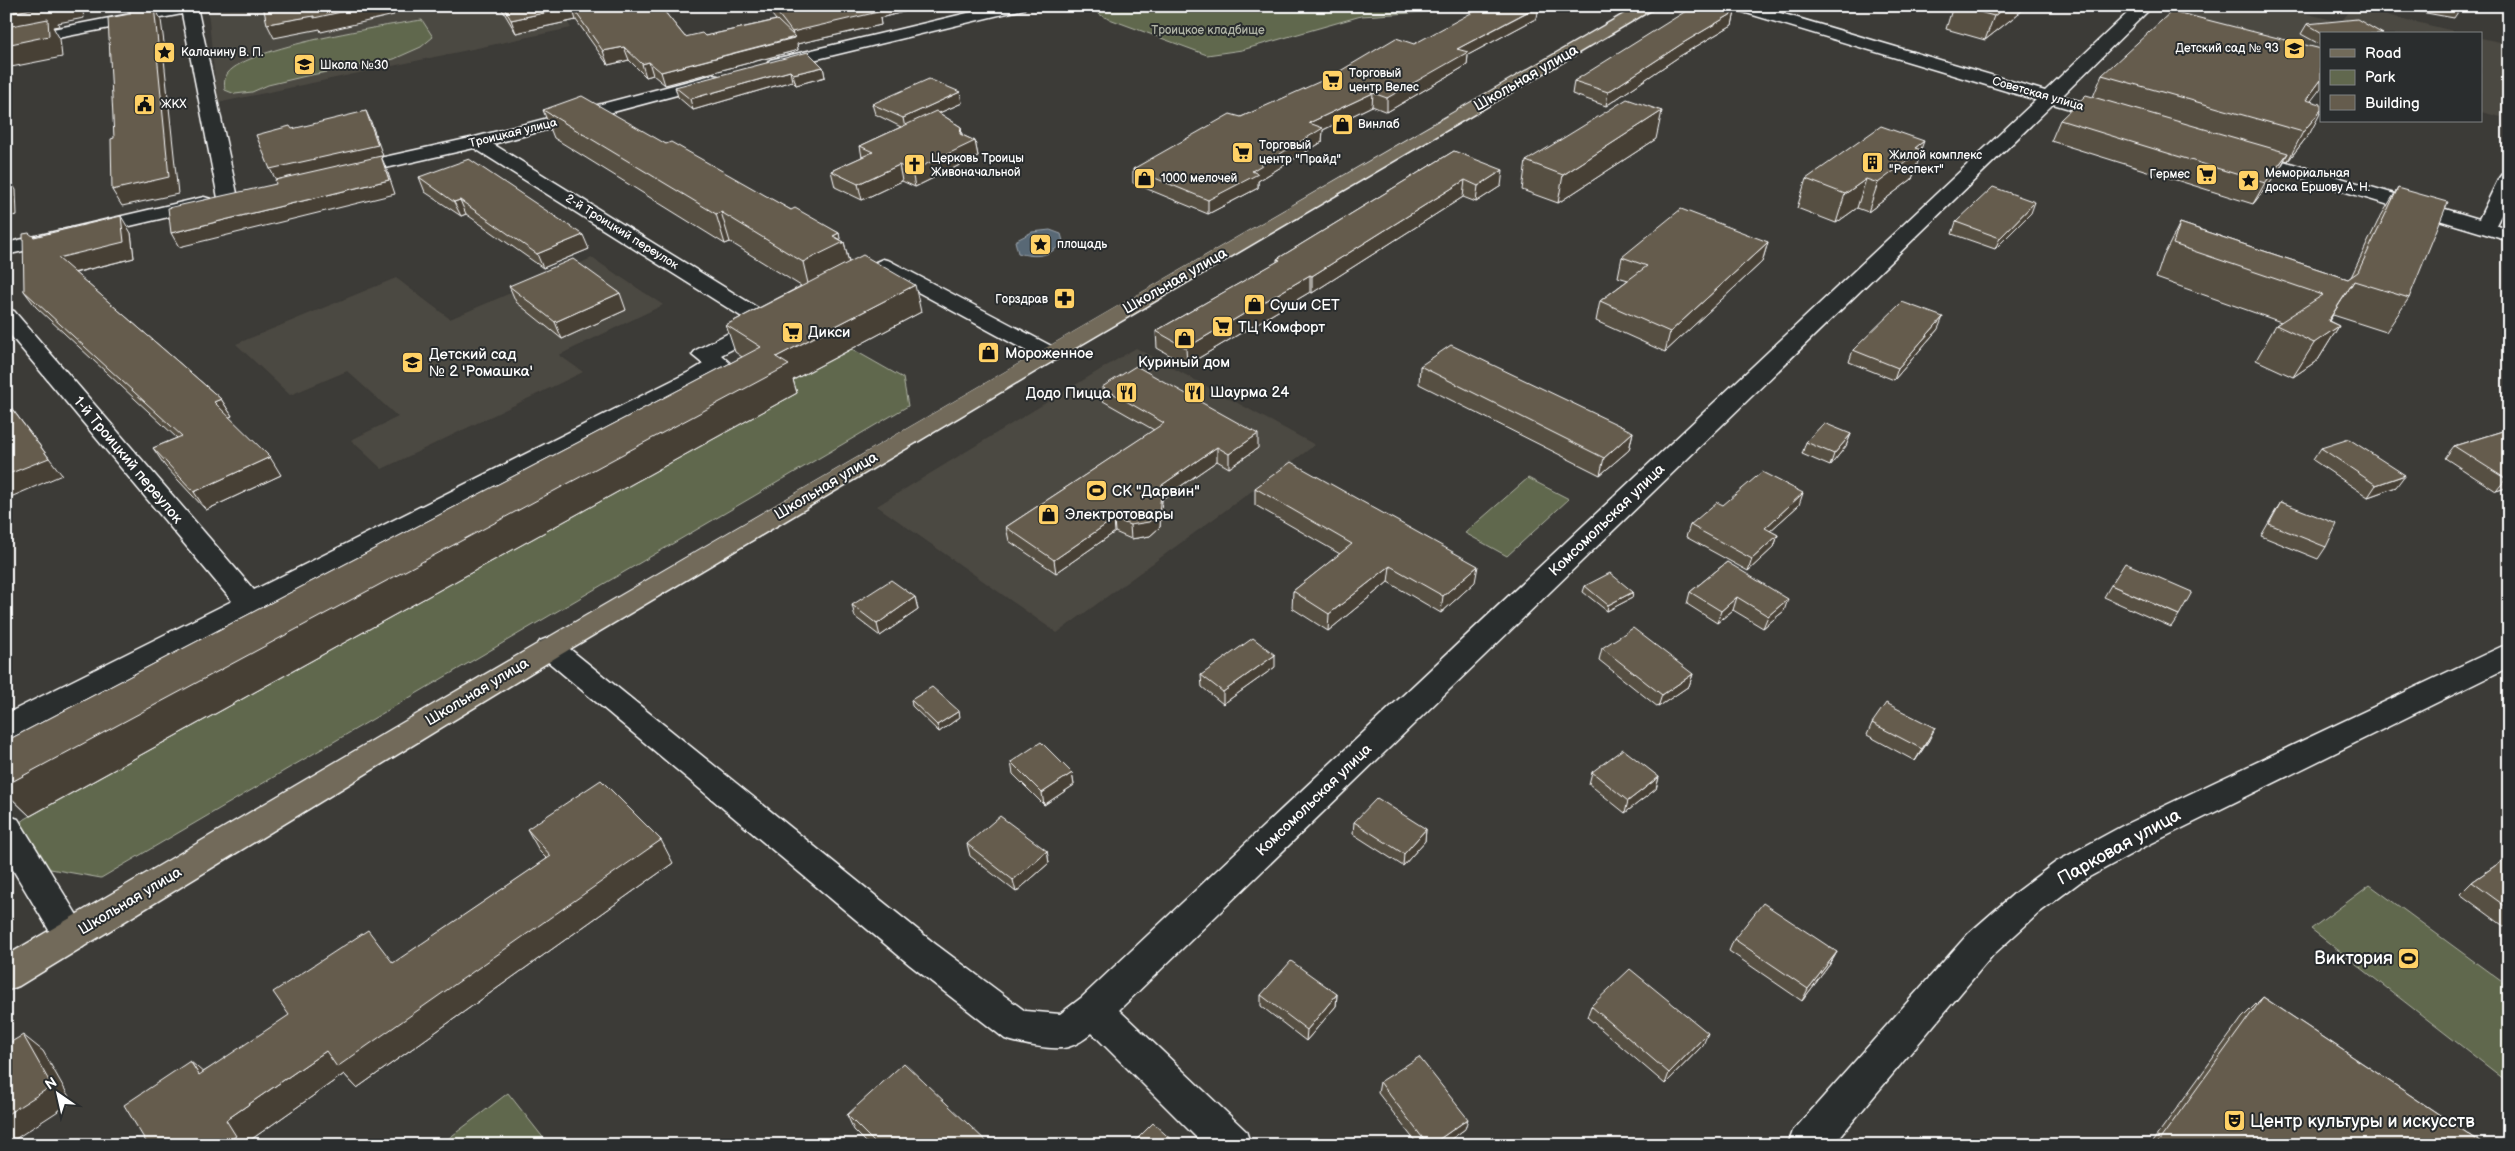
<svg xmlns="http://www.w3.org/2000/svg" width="2515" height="1151" font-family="'Balsamiq Sans',sans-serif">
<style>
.built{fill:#4c4942}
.green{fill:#61684e;stroke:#b0b4a6}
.water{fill:#596875;stroke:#9ba4ac}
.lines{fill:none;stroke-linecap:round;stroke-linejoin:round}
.minor-casing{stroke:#fff;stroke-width:3}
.major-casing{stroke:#fff;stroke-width:3}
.minor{fill:#2a2d2e;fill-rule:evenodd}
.major{fill:#726b5a;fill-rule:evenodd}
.wall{fill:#574f42;stroke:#fff}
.shaded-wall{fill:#474036;stroke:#fff}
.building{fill:#655c4d;stroke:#fff}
.labels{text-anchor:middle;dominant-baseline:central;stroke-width:4;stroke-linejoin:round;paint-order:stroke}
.far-park-label{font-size:12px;fill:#b0b4a6;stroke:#2a2d2e}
.far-poi-label{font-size:12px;fill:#fff;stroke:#2a2d2e;text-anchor:start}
.far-street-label{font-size:12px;fill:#fff;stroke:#2a2d2e}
.street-label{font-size:15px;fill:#fff;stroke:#2a2d2e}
.poi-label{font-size:15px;fill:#fff;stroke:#2a2d2e;text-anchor:start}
.near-street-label{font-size:18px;fill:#fff;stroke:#2a2d2e}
.near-poi-label{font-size:18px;fill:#fff;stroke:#2a2d2e;text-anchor:end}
</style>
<rect width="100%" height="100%" fill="#3c3b37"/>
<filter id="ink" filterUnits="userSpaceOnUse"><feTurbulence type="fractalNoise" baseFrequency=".02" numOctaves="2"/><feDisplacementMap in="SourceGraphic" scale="10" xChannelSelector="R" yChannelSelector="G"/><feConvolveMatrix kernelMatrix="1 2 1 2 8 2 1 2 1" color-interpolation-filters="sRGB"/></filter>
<g filter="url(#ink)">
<g class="built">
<path d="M230,6H557L571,28L217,103L208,10Z"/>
<path d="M2175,6H2274L2341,22L2353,7L2466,34H2321V62L2161,20Z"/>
<path d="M2481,38L2509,44V103L2501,117L2481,112Z"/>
<path d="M592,258L663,305L559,355L583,372L382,469L351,440L398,417L347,371L290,395L236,344L396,278L450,319Z"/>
<path d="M1136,348L1315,445L1057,633L877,506Z"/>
</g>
<g class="green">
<path d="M1086,6H1452L1426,12L1361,16L1242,50L1207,55L1104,17Z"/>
<path d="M422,20L433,37L421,47L394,59L306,76L268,85L252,92L235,94L225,90C224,84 224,78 228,73C248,47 387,25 422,20Z"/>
<path d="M852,349L903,378L908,406L101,878L28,865L7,829L796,393L784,385Z"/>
<path d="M1528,478L1569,499L1507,556L1465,533Z"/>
<path d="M2370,885L2509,987V1083L2311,929Z"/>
<path d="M508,1093L549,1145H440Z"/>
</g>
<path class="water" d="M1050,230L1061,234L1063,241C1051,257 1036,258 1018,253L1015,241L1032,232Z"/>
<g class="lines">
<defs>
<g id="minor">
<path d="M172,6H206L198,11L238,198L235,202H221L218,198L182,14L6,48V38Z"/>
<path d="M997,6H1026L1024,9L776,69L770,68L767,64L770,60Z"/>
<path d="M1731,6H1757L2045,91L2135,6H2153L2062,96L2117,112L2120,116L2117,120L2111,121L2053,104L1119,1010L1246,1131L1251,1145H1204L1092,1033C1085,1039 1078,1044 1068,1047C1054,1051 1019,1044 1005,1039L910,965L540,655L536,648L540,641L550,637L560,641L934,943L1025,1011L1060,1014L1081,998L2036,100L1733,9Z"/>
<path d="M712,75L718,76L721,80L718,84L493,144L774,318L777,323L774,328L721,355L731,364L727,369L709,380L17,736L6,740V714L232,601L6,330V309L14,311L254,590L693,370L703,364L692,355L696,350L750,322L474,148L346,177L339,175L336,171L339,167L475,137Z"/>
<path d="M2246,150L2479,219L2499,178L2502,174L2509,172V199L2496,225L2509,228V241L2239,160L2236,156L2239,152Z"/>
<path d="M204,197L211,199L214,203L211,207L6,255V243Z"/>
<path d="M883,259L890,261L1057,349L1061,354L1057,359L1049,361L1041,359L883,273L855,288L847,289L839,288L836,283L839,278Z"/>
<path d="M2509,643V667L2148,845L2080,882L2040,912L1992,956L1833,1145H1788L1793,1131L1968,934L2016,892L2056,862L2124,825Z"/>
<path d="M6,815L18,819L83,925L88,936L83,947L71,951L59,947L6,858Z"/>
</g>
<path id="major" d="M1638,6H1658L1038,370L560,655L19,986L6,991V956C548,636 1092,320 1638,6Z"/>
</defs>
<use href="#minor" class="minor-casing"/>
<use href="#major" class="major-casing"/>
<use href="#minor" class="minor"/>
<use href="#major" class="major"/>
</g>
<g class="wall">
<path d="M500,6H660L685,37L705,36L776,20L765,6H910L911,10L880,18L881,25L797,44L798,50L665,85L653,75L646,77L629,60L608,65L576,20L516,33Z"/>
<path d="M1953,6H2028L1985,40L1946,29Z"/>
<path d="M2406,6H2462L2454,18L2404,9Z"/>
<path d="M1735,12L1732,25L1680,56L1606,106L1572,94L1574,81Z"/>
<path d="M1537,18L1468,55L1467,65L1387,112L1372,106L1323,130L1322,142L1258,181V188L1208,214L1133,183V169L1241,117L1414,44Z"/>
<path d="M2307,24L2383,34H2321V45L2301,34Z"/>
<path d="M823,67L825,77L796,85L792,81L693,110L678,97L675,87Z"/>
<path d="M2102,75L2311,101L2310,133L2288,161L2285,160L2277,174L2253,204L2051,141L2060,120L2093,97Z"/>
<path d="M960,92L962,103L939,113L961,127L962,135L975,141L978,156L915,187L902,181L862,200L835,187L831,171L862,157L860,146L901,127L875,114L872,104Z"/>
<path d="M543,110L666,144L791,210L839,233L840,240L844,242L849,262L921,312L793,380L797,393L30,816L6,793V741L742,357L735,352L726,325L801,286L730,242L725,244L554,138Z"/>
<path d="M1656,139L1558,203L1522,190L1526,161Z"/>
<path d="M1921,150L1912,179L1868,212L1857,208L1836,223L1797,208L1806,179Z"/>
<path d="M1454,151L1501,186L1476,202L1463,197L1312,293L1310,292L1187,365L1157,348L1156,331L1277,262V259Z"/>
<path d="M419,177L589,249L543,268L466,214L461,216L425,192Z"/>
<path d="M2398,188L2409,298L2386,332L2333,315L2329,321L2339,326L2318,360L2293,377L2256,360L2276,325L2281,322L2156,278L2163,257L2180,223L2348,279L2351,277L2378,221Z"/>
<path d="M2031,213L1995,249L1952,234L1956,222Z"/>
<path d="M131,233L134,258L75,273L221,399L232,416L229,417L281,475L206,510L165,466L153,448L177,438L36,307L24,291L34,237Z"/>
<path d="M1768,242L1762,262L1665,352L1596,321L1600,301L1628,280L1618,277L1622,257Z"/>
<path d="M509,286L626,310L562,339L516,302Z"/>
<path d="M1938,329L1894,380L1849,362L1853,350Z"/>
<path d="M1420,366L1633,432L1629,450L1600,475L1419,384Z"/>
<path d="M1102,387L1258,448L1229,468L1217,461L1162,499L1160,527L1150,536L1131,539L1115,532L1056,573L1009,541L1006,527L1154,430L1103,401Z"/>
<path d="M2509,429V487L2496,491L2445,458L2454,446Z"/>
<path d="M1851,434L1846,446L1830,466L1802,454L1806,442Z"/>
<path d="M2321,448L2396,487L2368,497L2313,460Z"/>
<path d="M1255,488L1475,582L1441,613L1388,582L1328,631L1292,608L1293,591L1340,554L1255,505Z"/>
<path d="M2281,502L2326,547L2318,559L2261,536L2273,515Z"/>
<path d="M1723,505H1799L1770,531L1778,535L1774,547L1748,571L1686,537L1690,525Z"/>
<path d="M1727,562L1784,611L1763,628L1733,610L1717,623L1687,604L1690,592Z"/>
<path d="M2111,585L2179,615L2171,627L2104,597Z"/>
<path d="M1585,586L1633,592L1632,598L1607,611L1583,592Z"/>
<path d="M915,597L918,610L880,636L855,617L852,605Z"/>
<path d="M1602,648L1693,674L1689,686L1658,707L1599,660Z"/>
<path d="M1275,667L1223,704L1202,687L1201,675Z"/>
<path d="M911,700L960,717L939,732L912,706Z"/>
<path d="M1872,723L1929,740L1915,761L1867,735Z"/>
<path d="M1011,762L1072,773L1074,785L1044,805L1013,774Z"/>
<path d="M1592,772L1659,777L1656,789L1625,813L1589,784Z"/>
<path d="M1354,822L1426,829L1425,841L1403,866L1353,834Z"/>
<path d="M527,829L673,863L357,1088L344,1074L249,1141L251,1145H148L203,1072L394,963L547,859L540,852Z"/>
<path d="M967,844L1047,851L1049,863L1016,892L970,856Z"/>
<path d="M2509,856V930L2460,894L2472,882Z"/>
<path d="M1734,939L1837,952L1830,964L1802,1001L1729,951Z"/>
<path d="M1337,994L1336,1006L1306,1041L1261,1006V995Z"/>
<path d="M2263,997L2485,1145H2150L2242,1018Z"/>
<path d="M1591,1006L1703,1045L1665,1084L1587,1017Z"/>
<path d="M1380,1082L1465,1129L1443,1145H1418L1378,1093Z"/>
<path d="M847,1115L990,1145H869L854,1130Z"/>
</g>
<g class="shaded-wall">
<path d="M46,6H82L84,18L58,23L59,26L53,27L60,39L62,57L6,68V14Z"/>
<path d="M137,6H160L155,7L161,20L166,58L164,59L178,194L122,206L112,190L139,10Z"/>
<path d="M368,6H391L394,15L321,32L320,29L274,38L267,24Z"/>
<path d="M876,6H910L911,10L880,18L881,25L797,44L798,50L665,85L661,72L794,38L792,32Z"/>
<path d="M1539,6L1537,18L1468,55L1467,65L1387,112V98L1457,49Z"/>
<path d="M2007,6H2028L1985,40L1994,16Z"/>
<path d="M572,7L576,20L516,33L511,20Z"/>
<path d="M1735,12L1732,25L1680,56L1606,106L1608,92L1683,43Z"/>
<path d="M624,47L629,60L608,65L603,51Z"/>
<path d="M649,62L653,75L646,77L642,64Z"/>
<path d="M823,67L825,77L796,85L793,74Z"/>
<path d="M790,71L792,81L693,110L690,99Z"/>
<path d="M2321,80V88L2291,127L2306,100Z"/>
<path d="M960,92L962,103L905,128L903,118Z"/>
<path d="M1373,93L1372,106L1323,130L1322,142L1258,181V188L1208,214V200L1252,171L1309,123Z"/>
<path d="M2321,110V112L2310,133L2288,161L2303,132Z"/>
<path d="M366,111L371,122L383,156H381L387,170L395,194L179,247L171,233L389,180H276L270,169Z"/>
<path d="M1662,111L1656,139L1558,203L1563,175Z"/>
<path d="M961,127L963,143L975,141L978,156L915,187L912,171L960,134Z"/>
<path d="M1924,141L1920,152L1922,150L1912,179L1868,212L1878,183L1915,148Z"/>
<path d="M2288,153L2277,174L2253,204L2265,183Z"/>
<path d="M899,165L902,181L862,200L858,184Z"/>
<path d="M1503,170L1501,186L1476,202L1478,186Z"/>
<path d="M9,179L16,190L17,215L6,217V205Z"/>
<path d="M1866,179L1857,208L1836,223L1845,194Z"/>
<path d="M1465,180L1463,197L1312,293V276Z"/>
<path d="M460,200L466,214L461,216L454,202Z"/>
<path d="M2035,202L2031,213L1995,249L2000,238Z"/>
<path d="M721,212L730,242L725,244L716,214Z"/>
<path d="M121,216L131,233L134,258L69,274L58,258Z"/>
<path d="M839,233L841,244L844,242L851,272L810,292L803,262L833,236Z"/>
<path d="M583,235L589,249L543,268L537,254Z"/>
<path d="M1768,242L1762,262L1665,352L1670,332Z"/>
<path d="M1310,275V292L1187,365L1186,348Z"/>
<path d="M2354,281L2315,342L2339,326L2318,360L2293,377L2328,321Z"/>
<path d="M915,285L921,312L793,380L797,393L30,816L6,793V785L776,357Z"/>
<path d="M620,293L626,310L562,339L555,322Z"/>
<path d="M1943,317L1938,329L1894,380L1898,368Z"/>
<path d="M221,399L232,416L225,419L214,402Z"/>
<path d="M10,406L62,475L6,499V475Z"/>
<path d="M1633,432L1629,450L1600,475L1604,458Z"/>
<path d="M1258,434V448L1229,468V454Z"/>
<path d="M1851,434L1846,446L1830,466L1834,454Z"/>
<path d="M1217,447V461L1162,499L1160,527L1150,536L1131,539L1130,525L1162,485Z"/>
<path d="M270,457L281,475L206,510L194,492Z"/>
<path d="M2405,475L2396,487L2368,497L2376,485Z"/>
<path d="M2509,478V487L2496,491L2506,479Z"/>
<path d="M1803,493L1799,505L1760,540L1765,528Z"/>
<path d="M1114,519L1115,532L1056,573L1054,560Z"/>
<path d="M1778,535L1774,547L1748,571L1752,559Z"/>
<path d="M1390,566L1388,582L1328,631L1329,614Z"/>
<path d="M1478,566L1475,582L1441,613L1443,596Z"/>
<path d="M1633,592L1632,598L1607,611L1608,605Z"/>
<path d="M915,597L918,610L880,636L877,624Z"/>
<path d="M1737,597L1733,610L1717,623L1721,611Z"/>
<path d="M1788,599L1784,611L1763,628L1768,616Z"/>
<path d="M1275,655V667L1223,704V692Z"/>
<path d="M1693,674L1689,686L1658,707L1662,695Z"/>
<path d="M959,711L960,717L939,732L937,725Z"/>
<path d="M1935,728L1929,740L1915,761L1922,749Z"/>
<path d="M1072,773L1074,785L1044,805L1042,793Z"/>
<path d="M1659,777L1656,789L1625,813L1628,801Z"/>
<path d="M1426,829L1425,841L1403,866L1404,854Z"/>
<path d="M661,840L673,863L357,1088L344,1074L249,1141L251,1145H224L226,1120L326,1051Z"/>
<path d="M1047,851L1049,863L1016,892L1013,880Z"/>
<path d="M1837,952L1830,964L1802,1001L1808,989Z"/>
<path d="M1337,994L1336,1006L1306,1041L1307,1030Z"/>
<path d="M1708,1033L1703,1045L1665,1084L1669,1073Z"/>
<path d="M23,1035L43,1051L72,1102L6,1145V1115Z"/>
<path d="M190,1061L213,1081L199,1075Z"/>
<path d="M1468,1119L1465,1129L1443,1145H1431Z"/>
</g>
<g class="building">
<path d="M6,6H46L6,14Z"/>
<path d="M149,6H154L158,44H156L169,177L112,190L111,139L114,138L108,18L130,14V10Z"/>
<path d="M263,6H368L314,18V16L267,24Z"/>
<path d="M503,6H660L685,37L702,33L705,36L777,20L795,37L661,72L649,62L642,64L624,47L603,51L572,7L511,20Z"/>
<path d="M772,6H876L873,7L878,12L792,32Z"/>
<path d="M1484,6H1538L1457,49L1468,52L1387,98L1373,93L1309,123L1323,128L1252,171L1258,174L1208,200L1133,169L1230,114L1241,117L1330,77L1396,38L1414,44Z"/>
<path d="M1694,6H1715L1735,12L1683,43L1608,92L1574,81Z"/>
<path d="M1957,6H2007L1994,16Z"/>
<path d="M2436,6H2462L2459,10Z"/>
<path d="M2172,11L2321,49V80L2306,100L2321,104V110L2303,132L2102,75Z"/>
<path d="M48,19L49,36L6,45V27Z"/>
<path d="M2357,19L2383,34H2324L2307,24Z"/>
<path d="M808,52L823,67L793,74L790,71L690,99L675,87Z"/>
<path d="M929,79L960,92L903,118L872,104Z"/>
<path d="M2086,95L2288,153L2265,183L2060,120Z"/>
<path d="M582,96L666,144L671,142L791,210L795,208L839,233L833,236L844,242L803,262L721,212L716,214L543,110Z"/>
<path d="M1627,99L1662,111L1563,175L1526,161Z"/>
<path d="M366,111L378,145L270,169L256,135L290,126L292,129Z"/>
<path d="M936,111L961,127L960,134L975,141L912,171L899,165L858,184L831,171L873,152L860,146Z"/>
<path d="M1881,126L1924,141L1915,148L1922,150L1878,183L1866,179L1845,194L1806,179Z"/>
<path d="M1454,151L1503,170L1478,186L1465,180L1312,276L1310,275L1186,348L1156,331L1280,260L1277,259Z"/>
<path d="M381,156L389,180L171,233L168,208L276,184L275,180Z"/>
<path d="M469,159L583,235L537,254L460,200L454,202L419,177Z"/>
<path d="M6,179H9V204L6,205Z"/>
<path d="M1993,187L2035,202L2000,238L1956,222Z"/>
<path d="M2398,188L2448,202L2409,298L2354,281L2328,321L2339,326L2314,343L2276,325L2323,295L2173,244L2180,223L2348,279L2358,272Z"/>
<path d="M1681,209L1768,242L1670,332L1600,301L1647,266L1622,257Z"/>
<path d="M121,216L124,242L58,258L221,399L214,402L270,457L194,492L153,448L182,436L24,291L23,234L29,233L34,237Z"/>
<path d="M863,255L915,285L776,357L789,365L6,785V741L761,347L726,325Z"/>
<path d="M573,259L620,293L555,322L509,286Z"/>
<path d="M1902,302L1943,317L1898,368L1853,350Z"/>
<path d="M1451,345L1633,432L1604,458L1420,366Z"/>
<path d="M1136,366L1258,434L1229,454L1217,447L1162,485L1159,513L1149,522L1130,525L1114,519L1054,560L1006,527L1164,423L1102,387Z"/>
<path d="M6,401L49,458L6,475Z"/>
<path d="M1824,423L1851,434L1834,454L1806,442Z"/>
<path d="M2509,429V478L2506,479L2454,446Z"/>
<path d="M2349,439L2405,475L2376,485L2321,448Z"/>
<path d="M1291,462L1478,566L1443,596L1390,566L1329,614L1293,591L1352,544L1255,488Z"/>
<path d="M1762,472L1803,493L1765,528L1778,535L1752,559L1690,525L1717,502L1723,505Z"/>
<path d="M2281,502L2337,524L2326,547L2269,524Z"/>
<path d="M1727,562L1788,599L1768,616L1737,597L1721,611L1690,592Z"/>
<path d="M2125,563L2192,592L2179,615L2111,585Z"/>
<path d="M1610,573L1633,592L1608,605L1585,586Z"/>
<path d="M891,580L915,597L877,624L852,605Z"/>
<path d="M1633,628L1693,674L1662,695L1602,648Z"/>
<path d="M1253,638L1275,655L1223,692L1201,675Z"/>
<path d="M932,687L959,711L937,725L911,700Z"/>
<path d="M1886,703L1935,728L1922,749L1872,723Z"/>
<path d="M1041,742L1072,773L1042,793L1011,762Z"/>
<path d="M1623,749L1659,777L1628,801L1592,772Z"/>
<path d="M601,780L661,840L337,1067L326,1051L226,1120L236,1136L224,1145H148L124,1105L190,1061L199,1075L289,1015L273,992L368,930L393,963L551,856L527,829Z"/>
<path d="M1377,798L1426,829L1404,854L1354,822Z"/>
<path d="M1000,816L1047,851L1013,880L967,844Z"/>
<path d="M2509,856V909L2472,882Z"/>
<path d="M1763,903L1837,952L1808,989L1734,939Z"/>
<path d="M1291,961L1337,994L1307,1030L1261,995Z"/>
<path d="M1630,969L1708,1033L1669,1073L1591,1006Z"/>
<path d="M2263,997L2485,1145H2156Z"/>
<path d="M23,1035L52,1086L6,1115V1045Z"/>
<path d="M1419,1057L1468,1119L1431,1145H1428L1380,1082Z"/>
<path d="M904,1063L990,1145H877L847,1115Z"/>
<path d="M1153,1123L1177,1145H1131Z"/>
</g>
</g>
<defs>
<symbol id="school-square" viewBox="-11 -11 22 22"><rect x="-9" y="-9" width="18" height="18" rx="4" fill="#ffd166" stroke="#2a2d2e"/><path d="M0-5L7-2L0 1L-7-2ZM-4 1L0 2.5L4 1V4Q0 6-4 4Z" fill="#111"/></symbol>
<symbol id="sight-square" viewBox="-11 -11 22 22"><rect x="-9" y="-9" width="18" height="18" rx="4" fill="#ffd166" stroke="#2a2d2e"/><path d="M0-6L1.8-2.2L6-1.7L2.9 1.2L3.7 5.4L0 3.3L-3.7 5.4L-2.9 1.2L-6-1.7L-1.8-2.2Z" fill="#111"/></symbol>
<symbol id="supermarket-square" viewBox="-11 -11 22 22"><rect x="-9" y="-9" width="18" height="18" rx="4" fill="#ffd166" stroke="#2a2d2e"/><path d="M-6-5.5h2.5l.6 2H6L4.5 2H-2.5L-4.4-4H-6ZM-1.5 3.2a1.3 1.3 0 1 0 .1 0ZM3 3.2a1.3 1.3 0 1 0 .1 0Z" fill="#111"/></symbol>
<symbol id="civic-square" viewBox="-11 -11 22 22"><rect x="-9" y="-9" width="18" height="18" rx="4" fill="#ffd166" stroke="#2a2d2e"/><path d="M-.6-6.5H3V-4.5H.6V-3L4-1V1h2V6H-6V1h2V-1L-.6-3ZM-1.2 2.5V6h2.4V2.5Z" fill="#111"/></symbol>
<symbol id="shop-square" viewBox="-11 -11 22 22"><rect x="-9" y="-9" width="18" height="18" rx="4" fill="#ffd166" stroke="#2a2d2e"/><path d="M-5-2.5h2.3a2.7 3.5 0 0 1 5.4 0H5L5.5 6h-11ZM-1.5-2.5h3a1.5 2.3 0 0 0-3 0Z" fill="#111"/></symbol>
<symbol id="building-square" viewBox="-11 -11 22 22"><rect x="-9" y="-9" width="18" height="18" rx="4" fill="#ffd166" stroke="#2a2d2e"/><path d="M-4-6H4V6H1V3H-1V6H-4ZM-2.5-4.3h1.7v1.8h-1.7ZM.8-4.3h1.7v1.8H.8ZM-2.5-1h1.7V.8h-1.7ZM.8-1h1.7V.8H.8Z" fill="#111"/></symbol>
<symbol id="church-square" viewBox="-11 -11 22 22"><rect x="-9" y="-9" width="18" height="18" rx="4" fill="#ffd166" stroke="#2a2d2e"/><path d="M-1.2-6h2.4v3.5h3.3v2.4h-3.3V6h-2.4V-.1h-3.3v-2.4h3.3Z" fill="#111"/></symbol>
<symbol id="pharmacy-square" viewBox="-11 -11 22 22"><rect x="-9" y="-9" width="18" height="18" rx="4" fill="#ffd166" stroke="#2a2d2e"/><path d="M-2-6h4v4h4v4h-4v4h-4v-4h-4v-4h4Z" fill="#111"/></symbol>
<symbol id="restaurant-square" viewBox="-11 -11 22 22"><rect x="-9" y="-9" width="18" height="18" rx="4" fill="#ffd166" stroke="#2a2d2e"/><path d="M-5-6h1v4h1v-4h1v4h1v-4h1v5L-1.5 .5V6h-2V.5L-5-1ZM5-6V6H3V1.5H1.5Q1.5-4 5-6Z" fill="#111"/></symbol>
<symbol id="stadium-square" viewBox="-11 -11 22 22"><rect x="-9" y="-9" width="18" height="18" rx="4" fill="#ffd166" stroke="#2a2d2e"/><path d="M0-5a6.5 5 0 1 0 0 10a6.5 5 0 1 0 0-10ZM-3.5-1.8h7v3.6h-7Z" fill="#111"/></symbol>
<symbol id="theatre-square" viewBox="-11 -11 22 22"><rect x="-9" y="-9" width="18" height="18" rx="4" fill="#ffd166" stroke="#2a2d2e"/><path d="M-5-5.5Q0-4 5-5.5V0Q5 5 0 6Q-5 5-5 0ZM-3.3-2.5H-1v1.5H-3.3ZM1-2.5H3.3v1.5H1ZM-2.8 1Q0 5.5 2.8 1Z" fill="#111"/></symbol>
</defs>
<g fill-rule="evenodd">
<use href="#school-square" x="2282" y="36" width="25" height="25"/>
<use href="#sight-square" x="152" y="40" width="25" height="25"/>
<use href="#school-square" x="292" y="52" width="25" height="25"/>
<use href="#supermarket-square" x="1320" y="68" width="25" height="25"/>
<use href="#civic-square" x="132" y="92" width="25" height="25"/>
<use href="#shop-square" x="1330" y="112" width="25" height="25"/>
<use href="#supermarket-square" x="1230" y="140" width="25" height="25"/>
<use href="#building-square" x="1860" y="150" width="25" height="25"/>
<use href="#church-square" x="902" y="152" width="25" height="25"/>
<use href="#supermarket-square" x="2194" y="162" width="25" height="25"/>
<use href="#shop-square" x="1132" y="166" width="25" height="25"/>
<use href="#sight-square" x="2236" y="168" width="25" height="25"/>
<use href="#sight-square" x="1028" y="232" width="25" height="25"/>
<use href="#pharmacy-square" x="1052" y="286" width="25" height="25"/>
<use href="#shop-square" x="1242" y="292" width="25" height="25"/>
<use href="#supermarket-square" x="1210" y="314" width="25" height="25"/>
<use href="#supermarket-square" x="780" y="320" width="25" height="25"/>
<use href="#shop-square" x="1172" y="326" width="25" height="25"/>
<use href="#shop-square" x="976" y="340" width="25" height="25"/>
<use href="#school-square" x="400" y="350" width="25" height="25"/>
<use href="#restaurant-square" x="1182" y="380" width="25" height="25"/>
<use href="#restaurant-square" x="1114" y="380" width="25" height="25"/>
<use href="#stadium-square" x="1084" y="478" width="25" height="25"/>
<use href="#shop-square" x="1036" y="502" width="25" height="25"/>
<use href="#stadium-square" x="2396" y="946" width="25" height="25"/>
<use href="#theatre-square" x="2222" y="1108" width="25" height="25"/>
</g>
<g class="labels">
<g class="far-park-label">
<text x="1208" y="30">Троицкое кладбище</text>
</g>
<g class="far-poi-label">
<text x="2279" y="48" text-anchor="end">Детский сад № 93</text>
<text x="181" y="52">Каланину В. П.</text>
<text x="320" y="65">Школа №30</text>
<text x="1349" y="73">Торговый<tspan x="1349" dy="14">центр Велес</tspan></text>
<text x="161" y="104">ЖКХ</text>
<text x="1358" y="124">Винлаб</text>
<text x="1259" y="145">Торговый<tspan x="1259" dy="14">центр "Прайд"</tspan></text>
<text x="1889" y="155">Жилой комплекс<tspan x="1889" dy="14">"Респект"</tspan></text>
<text x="931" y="158">Церковь Троицы<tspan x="931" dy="14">Живоначальной</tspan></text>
<text x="2265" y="173">Мемориальная<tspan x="2265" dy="14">доска Ершову А. Н.</tspan></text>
<text x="2190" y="174" text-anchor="end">Гермес</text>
<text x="1161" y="178">1000 мелочей</text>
<text x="1057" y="244">площадь</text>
<text x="1048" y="299" text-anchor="end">Горздрав</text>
</g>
<g class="far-street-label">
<text transform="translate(2038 94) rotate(16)">Советская улица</text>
<text transform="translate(513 133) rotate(-14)">Троицкая улица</text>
<text transform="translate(622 232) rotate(32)">2-й Троицкий переулок</text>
</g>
<g class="street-label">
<text transform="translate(1526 78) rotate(-30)">Школьная улица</text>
<text transform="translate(1175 281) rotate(-30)">Школьная улица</text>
<text transform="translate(128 460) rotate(50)">1-й Троицкий переулок</text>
<text transform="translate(826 486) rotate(-31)">Школьная улица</text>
<text transform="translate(1607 520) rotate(-44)">Комсомольская улица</text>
<text transform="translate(477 692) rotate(-31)">Школьная улица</text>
<text transform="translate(1314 800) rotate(-44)">Комсомольская улица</text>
<text transform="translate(130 901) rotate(-31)">Школьная улица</text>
</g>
<g class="poi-label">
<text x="1270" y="305">Суши СЕТ</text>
<text x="1238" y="327">ТЦ Комфорт</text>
<text x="808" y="332">Дикси</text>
<text x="1005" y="353">Мороженное</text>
<text x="429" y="354">Детский сад<tspan x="429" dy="17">№ 2 'Ромашка'</tspan></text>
<text x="1184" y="362" text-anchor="middle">Куриный дом</text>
<text x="1210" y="392">Шаурма 24</text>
<text x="1111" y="393" text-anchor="end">Додо Пицца</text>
<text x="1112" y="491">СК "Дарвин"</text>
<text x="1065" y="514">Электротовары</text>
</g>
<g class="near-street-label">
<text transform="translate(2119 847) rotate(-29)">Парковая улица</text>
</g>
<g class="near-poi-label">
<text x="2393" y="958">Виктория</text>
<text x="2250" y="1121" text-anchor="start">Центр культуры и искусств</text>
</g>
</g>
<rect width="2515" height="1151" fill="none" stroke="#2a2d2e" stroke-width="25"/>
<rect x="12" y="12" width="2490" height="1126" fill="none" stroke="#fff" stroke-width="2" filter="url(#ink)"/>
<rect x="2320" y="32" width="162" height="90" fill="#2a2d2e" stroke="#7f8182"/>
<rect x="2330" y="49" width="25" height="8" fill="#726b5a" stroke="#7f8182"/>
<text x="2365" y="58" font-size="15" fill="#ffffff">Road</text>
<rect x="2330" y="70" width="25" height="15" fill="#61684e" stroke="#7f8182"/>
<text x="2365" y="82" font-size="15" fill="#ffffff">Park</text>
<rect x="2330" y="95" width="25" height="15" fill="#655c4d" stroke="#7f8182"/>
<text x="2365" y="108" font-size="15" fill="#ffffff">Building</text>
<g transform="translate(58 1094) rotate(326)" stroke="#2a2d2e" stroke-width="4" paint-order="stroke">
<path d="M0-4L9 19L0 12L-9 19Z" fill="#ffffff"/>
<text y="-8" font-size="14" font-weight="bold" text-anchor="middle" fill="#ffffff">N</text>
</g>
</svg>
